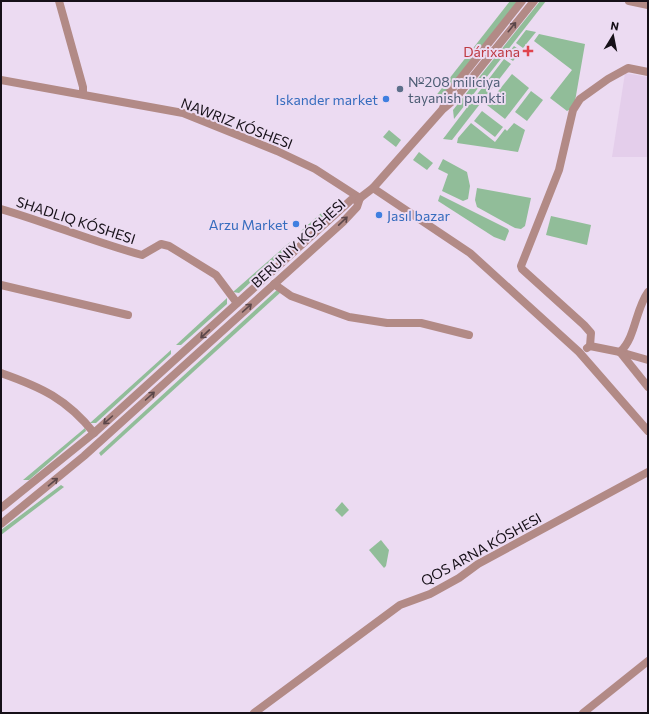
<svg xmlns="http://www.w3.org/2000/svg" width="649" height="714" font-family="Commissioner,sans-serif">
<style>
.built{fill:#e4ceeb}
.green{fill:#91bd99}
.lines{fill:none;stroke-linecap:round;stroke-linejoin:round}
.minor{stroke:#b28a86;stroke-width:8}
.oneway{stroke:#5c474a}
.health-dot{fill:#e0444e;stroke:#ecdbf2;stroke-width:1.5}
.service-dot{fill:#5c6f8a;stroke:#ecdbf2;stroke-width:1.5}
.shop-dot{fill:#3f7fe0;stroke:#ecdbf2;stroke-width:1.5}
.labels{text-anchor:middle;dominant-baseline:central;stroke-width:4;stroke-linejoin:round;paint-order:stroke}
.health-label{font-size:14px;fill:#be3a42;stroke:#ecdbf2;text-anchor:end}
.service-label{font-size:14px;fill:#4e5e75;stroke:#ecdbf2;text-anchor:start}
.shop-label{font-size:14px;fill:#366cbe;stroke:#ecdbf2;text-anchor:end}
.street-label{font-size:14px;fill:#161018;stroke:#ecdbf2}
</style>
<rect width="100%" height="100%" fill="#ecdbf2"/>
<path class="built" d="M625,73L648,77V157H612Z"/>
<g class="green">
<path d="M510,1H519L440,100L431,102Z"/>
<path d="M540,1H546L454,119L453,110Z"/>
<path d="M526,30L536,32L523,48L516,43Z"/>
<path d="M539,34L585,44L574,107L567,111L550,98L572,70L534,41Z"/>
<path d="M514,46L521,51L513,61L506,56Z"/>
<path d="M504,59L511,64L452,140L443,139Z"/>
<path d="M512,74L529,88L505,119L487,105Z"/>
<path d="M531,91L543,100L527,121L515,112Z"/>
<path d="M482,111L503,127L495,137L474,121Z"/>
<path d="M471,123L495,142L505,129L507,131L514,123L525,130L518,152L457,143L458,138Z"/>
<path d="M389,130L401,140L396,147L383,137Z"/>
<path d="M419,152L433,163L427,170L413,160Z"/>
<path d="M443,159L467,172L470,186L468,199L463,201L442,191L448,174L438,169Z"/>
<path d="M477,188L531,198L525,226L521,229L515,228L477,207L475,200Z"/>
<path d="M440,195L508,229L509,231L505,241L494,237L438,201Z"/>
<path d="M336,200L338,202L315,224L301,231Z"/>
<path d="M551,216L591,225L587,245L546,235Z"/>
<path d="M290,242L283,252L239,293L233,292Z"/>
<path d="M277,290L281,292L101,456L99,453Z"/>
<path d="M227,298V304L181,345H176Z"/>
<path d="M171,350V354L96,423H90Z"/>
<path d="M85,428L86,431L29,480H23Z"/>
<path d="M61,485L64,487L1,535V530Z"/>
<path d="M342,502L349,510L342,517L335,510Z"/>
<path d="M381,540L389,550L386,566L384,568L369,550Z"/>
</g>
<g class="lines">
<g class="minor">
<path d="M59,1L83,87V94"/>
<path d="M629,1L648,5"/>
<path d="M1,80L183,113L277,151L315,169L360,198"/>
<path d="M443,108L449,93L522,1"/>
<path d="M373,188L470,253L579,352L648,431"/>
<path d="M1,209C49,223 94,242 142,255L161,244L169,246L216,275L237,303"/>
<path d="M274,284L291,296L349,317L387,323H421L469,335"/>
<path d="M1,285L128,315"/>
<path d="M590,346L591,333L584,325L522,269L521,266L559,170L573,110L580,99L608,79L628,68L648,72"/>
<path d="M587,348L590,346L620,352L648,360"/>
<path d="M620,352C636,337 635,310 648,292"/>
<path d="M620,352L648,387"/>
<path d="M1,373C41,387 67,399 94,433"/>
<path d="M1,508L94,433L351,200L360,198L373,188L442,110L455,99L534,1"/>
<path d="M1,524L84,456L343,222L357,207L360,198"/>
<path d="M254,713L400,605L430,594L459,578L478,564L648,472"/>
<path d="M583,713L648,661"/>
</g>
</g>
<defs><path id="oneway-shaft" d="M-6 0H5M1.5-3L5.5 0L1.5 3" fill="none" stroke-width="1.6" stroke-linecap="round" stroke-linejoin="round"/></defs>
<g class="oneway">
<use href="#oneway-shaft" transform="translate(512 27) rotate(-51)"/>
<use href="#oneway-shaft" transform="translate(343 221) rotate(-44)"/>
<use href="#oneway-shaft" transform="translate(247 308) rotate(-42)"/>
<use href="#oneway-shaft" transform="translate(205 334) rotate(137)"/>
<use href="#oneway-shaft" transform="translate(150 396) rotate(-42)"/>
<use href="#oneway-shaft" transform="translate(108 420) rotate(138)"/>
<use href="#oneway-shaft" transform="translate(53 482) rotate(-40)"/>
</g>
<path class="health-dot" d="M526 45h4v4h4v4h-4v4h-4v-4h-4v-4h4z"/>
<circle class="service-dot" cx="400" cy="89" r="4"/>
<g class="shop-dot">
<circle cx="386" cy="99" r="4"/>
<circle cx="379" cy="215" r="4"/>
<circle cx="296" cy="224" r="4"/>
</g>
<g class="labels">
<g class="health-label">
<text x="520" y="51">Dárixana</text>
</g>
<g class="service-label">
<text x="408" y="81">№208 miliciya<tspan x="408" dy="16">tayanish punkti</tspan></text>
</g>
<g class="shop-label">
<text x="378" y="99">Iskander market</text>
<text x="387" y="215" text-anchor="start">Jasıl bazar</text>
<text x="288" y="224">Arzu Market</text>
</g>
<g class="street-label">
<text transform="translate(237 123) rotate(21)">NAWRIZ KÓSHESI</text>
<text transform="translate(76 220) rotate(18)">SHADLIQ KÓSHESI</text>
<text transform="translate(298 243) rotate(-43)">BERUNIY KÓSHESI</text>
<text transform="translate(481 549) rotate(-29)">QOS ARNA KÓSHESI</text>
</g>
</g>
<rect width="649" height="714" fill="none" stroke="#161018" stroke-width="4"/>
<g transform="translate(613 36) rotate(10)" stroke="#ecdbf2" stroke-width="3" paint-order="stroke">
<path d="M0-3L7 15L0 10L-7 15Z" fill="#161018"/>
<text y="-6" font-size="11" font-weight="bold" text-anchor="middle" fill="#161018">N</text>
</g>
</svg>
